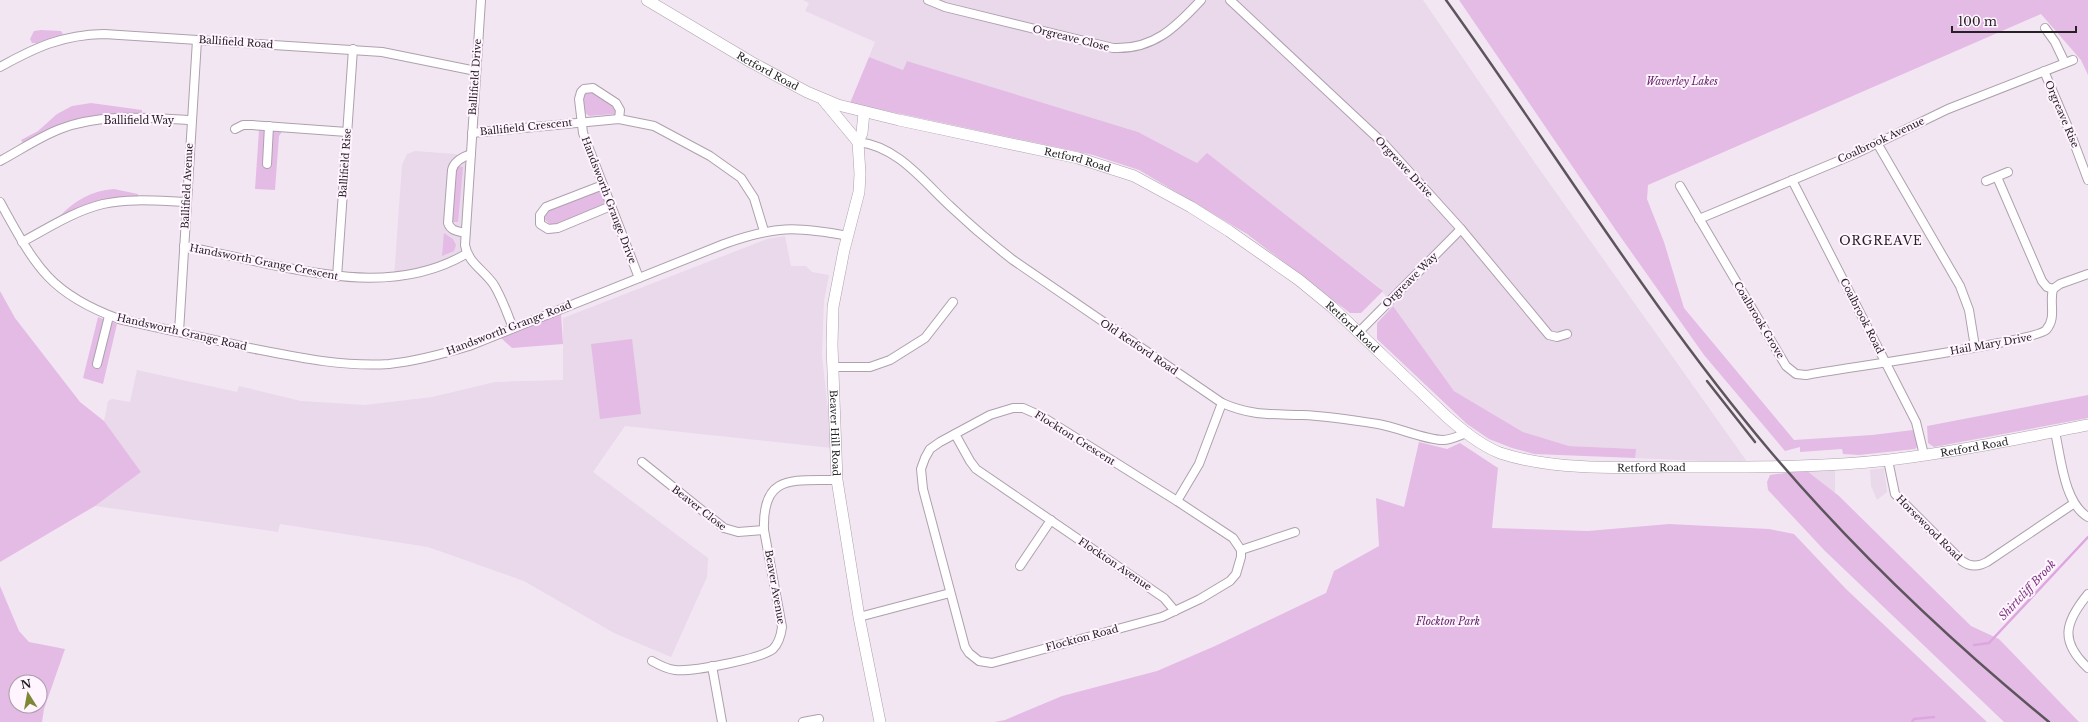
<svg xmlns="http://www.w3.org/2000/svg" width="2088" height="722" font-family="'Libre Baskerville',serif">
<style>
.built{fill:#ead8eb}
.green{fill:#e4bbe5;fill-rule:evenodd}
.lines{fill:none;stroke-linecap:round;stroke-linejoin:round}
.stream{stroke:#dea6e0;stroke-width:2.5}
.minor-casing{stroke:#ada1ad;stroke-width:10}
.secondary-casing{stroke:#ada1ad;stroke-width:12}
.minor{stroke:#fff;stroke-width:8}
.secondary{stroke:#fff;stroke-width:11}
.rail{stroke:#5c555c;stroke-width:2.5}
.labels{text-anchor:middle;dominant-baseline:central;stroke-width:4;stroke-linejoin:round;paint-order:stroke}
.street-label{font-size:10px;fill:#252125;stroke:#fff4ff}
.park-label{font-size:10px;font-style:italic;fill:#5f1d63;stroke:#fff4ff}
.water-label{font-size:11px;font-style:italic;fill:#7a387e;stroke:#fff4ff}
.quarter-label{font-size:12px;letter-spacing:1px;fill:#252125;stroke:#fff4ff}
</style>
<rect width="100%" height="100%" fill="#f3e6f3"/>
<g class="built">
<path d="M803,0H1423L1535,163L1748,463L1635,458V449L1569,446L1523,432L1454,391L1380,288L1207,154L1197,163L1138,132L907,61L903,70L869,57L875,42L805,11L809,3Z"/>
<path d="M415,151L455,154L463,157L471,154L466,254L394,278L402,165L407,154Z"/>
<path d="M785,236L791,266H806L812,272L829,275L824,301L822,355L832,448L625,426L593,472L708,558L707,577L671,657L614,633L524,581L428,547L280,524L278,532L95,506L141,472L104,421L108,401L112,399L130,402L137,370L237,392L239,386L301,401L365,405L432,397L495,382L563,380V318L767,239Z"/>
<path d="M1884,468L1887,492L1877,500L1871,486L1870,470Z"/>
<path d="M1835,470V493L1808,471Z"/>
</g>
<g class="green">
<path d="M1459,0H2088V75L2081,60L2041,14L1648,185L1647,199L1664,242L1684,308L1794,440L1872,435L1913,430L1918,446L1915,449L1859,455L1843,454L1842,449L1800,452V447L1785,451L1704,355L1615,229Z"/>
<path d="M41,30L61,31L63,34L37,43H32L30,39L34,31Z"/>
<path d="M869,57L903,70L907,61L1138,132L1197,163L1207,153L1383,291L1361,313H1350L1247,234L1139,170L1093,155L850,103Z"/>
<path d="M586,92H591L615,107L617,112L615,114L589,116L583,111L581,98Z"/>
<path d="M91,103L142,110V115C92,113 67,119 23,143L21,140L38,131L57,114L72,106Z"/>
<path d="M259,130H283L279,136L275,190L255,189Z"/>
<path d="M456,166L463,167L458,222H451Z"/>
<path d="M114,189L138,194V197L91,203L59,217C75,200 91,191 114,189Z"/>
<path d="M597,191L602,192L605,200L603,206L558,224L551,225L544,219L546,212L551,208Z"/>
<path d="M444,233L453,239L456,245L454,251L442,256Z"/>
<path d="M0,291L15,318L80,402L104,421L141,472L95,506L0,562Z"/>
<path d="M1393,306L1454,391L1523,432L1569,446L1636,449L1635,458L1534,454L1512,448L1489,439L1467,424L1377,339V323Z"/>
<path d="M561,314L563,344L512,348L501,338Z"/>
<path d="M98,317L117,324L103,384L83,378Z"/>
<path d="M632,339L641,414L600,419L591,344Z"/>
<path d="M2088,395V418L1934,447L1928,443L1927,426Z"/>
<path d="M1419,442L1447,449L1460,443L1498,468L1492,528L1588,531L1669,524L1769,529L1794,534L1846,589L1987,722H994L1005,720L1062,696L1157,671L1215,646L1326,593L1334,571L1379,546L1376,498L1404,507Z"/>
<path d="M1806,470L1839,496L1971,626L1999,639L2079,722H2004L1825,551L1768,490L1767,482L1770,475Z"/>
<path d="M0,586L19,631L29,642L65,649L44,709L42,722H0ZM16,682H40V706H16Z"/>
</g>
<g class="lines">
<g class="stream">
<path d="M1974,645L1989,643L2088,537"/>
<path d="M1912,722L1914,719L1934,717"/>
</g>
<defs>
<g id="minor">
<path d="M481,0L465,245C468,263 484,270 494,285C502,298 507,313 513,328"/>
<path d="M928,0L945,7L1113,48C1153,50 1175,28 1201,0"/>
<path d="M1230,0L1385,145L1461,229L1549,335L1557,337L1567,334"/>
<path d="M2045,28L2055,42L2065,63"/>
<path d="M0,67C36,47 62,35 104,34L382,52L476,71"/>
<path d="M2044,71L2070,132L2088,180"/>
<path d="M619,119L620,110L616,103L593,88L584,89L581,92L579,99L583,133L639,278"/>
<path d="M235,129L243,125H252L347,132"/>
<path d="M472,133L619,119L654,126L710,156L741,178L754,198L764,231"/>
<path d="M858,142C897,146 923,181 950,206C970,225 991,243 1013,260L1222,403C1252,416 1270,414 1302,415C1327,416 1353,420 1378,424C1397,427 1425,440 1443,440C1451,440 1458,436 1466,433"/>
<path d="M1877,143L1960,286L1969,310L1975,347"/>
<path d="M0,161C19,151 39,137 60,129C101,113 148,118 191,120"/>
<path d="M267,164L269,126"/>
<path d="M1997,177L2042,281L2047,287L2053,289"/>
<path d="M1792,180L1916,422L1924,455"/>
<path d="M1986,181L2008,172"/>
<path d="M603,185L546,207L540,215V224L548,229L558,228L611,206"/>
<path d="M1680,186L1786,366L1796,374L1806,375C1837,369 2034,342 2046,330C2057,318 2049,303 2053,289"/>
<path d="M0,202C35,265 48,293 119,319C163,329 207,338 250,348C296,357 342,367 389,364C417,361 443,354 469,346L724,244C775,226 795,226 848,236"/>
<path d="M1699,219L1855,154L1948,109L2073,60"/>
<path d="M465,233C457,231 451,231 448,223L452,170C454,161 462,157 471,154"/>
<path d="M22,242C48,228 74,211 103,204C130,198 159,201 186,202"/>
<path d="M184,246C212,252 240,258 268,264C334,278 404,290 466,254"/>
<path d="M337,277L353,49"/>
<path d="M2053,289L2060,284L2088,274"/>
<path d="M179,332L197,40"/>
<path d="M1359,332L1461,229"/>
<path d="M97,364L109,316"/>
<path d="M833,367H870L890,360L925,338L953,302"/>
<path d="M1013,408H1023L1041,416L1177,501L1233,538L1241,550V557L1236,574L1230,581L1200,599L1162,617L992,663L979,661L969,653L965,647L923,489L921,469L925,458L930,449L940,442L990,415Z"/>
<path d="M2055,432C2061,458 2064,503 2088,517"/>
<path d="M955,434L970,461L976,469L1164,598L1175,611"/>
<path d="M1888,460L1895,494L1962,561C1970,567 1978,567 1987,562L2073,504"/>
<path d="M642,462L724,528L738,532L764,530"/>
<path d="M1177,501L1199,464L1222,403"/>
<path d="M1241,550L1295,532"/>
<path d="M1020,566L1051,520"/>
<path d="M2088,594C2065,622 2059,641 2088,668"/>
<path d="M859,617L950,593"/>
<path d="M652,661C659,665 666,669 675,670C691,672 761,659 773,649C779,643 781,635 782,627L764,530C762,473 793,481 837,480"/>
<path d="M712,666L722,722"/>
<path d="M803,722L819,719"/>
</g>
<g id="secondary">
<path id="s1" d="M647,0L751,62L807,92L838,105L899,120L1078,158L1134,176L1191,207L1229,231L1299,280L1332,307L1446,416C1462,430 1480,445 1500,453C1552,470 1617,468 1671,467C1744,467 1817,468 1889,460C1956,452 2022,438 2088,425"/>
<path d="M824,101L858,142"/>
<path id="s2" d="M864,112L862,133L858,142L860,174L859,192L844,250L833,307L832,345L837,480L859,617L880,722"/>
</g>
</defs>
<use href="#minor" class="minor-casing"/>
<use href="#secondary" class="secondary-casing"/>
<use href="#minor" class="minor"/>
<use href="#secondary" class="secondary"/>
<g class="rail">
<path d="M1446,0C1554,150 1651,310 1770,451C1854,550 1949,640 2049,722"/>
<path d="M1707,381L1755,442"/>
</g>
</g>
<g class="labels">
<g class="street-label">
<text transform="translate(1071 38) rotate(14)">Orgreave Close</text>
<text transform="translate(236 42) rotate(4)">Ballifield Road</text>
<text stroke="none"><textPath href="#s1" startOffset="140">Retford Road</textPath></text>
<text transform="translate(475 77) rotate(-86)">Ballifield Drive</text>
<text transform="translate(2062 114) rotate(67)">Orgreave Rise</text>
<text x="139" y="120">Ballifield Way</text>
<text transform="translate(526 127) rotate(-6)">Ballifield Crescent</text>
<text transform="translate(1881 140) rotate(-25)">Coalbrook Avenue</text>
<text stroke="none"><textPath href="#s1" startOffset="464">Retford Road</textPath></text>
<text transform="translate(345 163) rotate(-86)">Ballifield Rise</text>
<text transform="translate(1404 167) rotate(47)">Orgreave Drive</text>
<text transform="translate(187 186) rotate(-87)">Ballifield Avenue</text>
<text transform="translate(609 200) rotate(69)">Handsworth Grange Drive</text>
<text transform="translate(264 262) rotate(11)">Handsworth Grange Crescent</text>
<text transform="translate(1410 280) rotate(-45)">Orgreave Way</text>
<text transform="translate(1862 316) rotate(63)">Coalbrook Road</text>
<text transform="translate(1759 320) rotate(59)">Coalbrook Grove</text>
<text stroke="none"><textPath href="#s1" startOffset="789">Retford Road</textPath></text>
<text transform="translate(509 328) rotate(-21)">Handsworth Grange Road</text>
<text transform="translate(182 332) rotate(13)">Handsworth Grange Road</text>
<text transform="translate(1991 344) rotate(-10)">Hail Mary Drive</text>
<text transform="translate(1139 347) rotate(34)">Old Retford Road</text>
<text stroke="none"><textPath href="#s2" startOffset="325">Beaver Hill Road</textPath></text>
<text transform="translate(1075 438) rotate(32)">Flockton Crescent</text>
<text stroke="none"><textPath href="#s1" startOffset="1461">Retford Road</textPath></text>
<text stroke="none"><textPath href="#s1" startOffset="1137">Retford Road</textPath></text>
<text transform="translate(699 508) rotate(38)">Beaver Close</text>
<text transform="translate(1929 528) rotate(45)">Horsewood Road</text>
<text transform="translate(1115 564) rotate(34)">Flockton Avenue</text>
<text transform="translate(775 587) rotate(80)">Beaver Avenue</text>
<text transform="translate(1082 638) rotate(-15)">Flockton Road</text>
</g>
<g class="park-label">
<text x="1682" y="81">Waverley Lakes</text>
<text x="1448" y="621">Flockton Park</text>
</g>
<g class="water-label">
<text transform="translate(2027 590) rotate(-47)">Shirtcliff Brook</text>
</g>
<g class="quarter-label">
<text x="1881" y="240">ORGREAVE</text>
</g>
</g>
<g transform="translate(28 694) rotate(349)"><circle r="19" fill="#fff4ff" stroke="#a8a0a8"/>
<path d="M0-3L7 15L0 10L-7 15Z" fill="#7d8734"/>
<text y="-6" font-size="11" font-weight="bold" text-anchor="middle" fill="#252125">N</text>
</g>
<path d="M1952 26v6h124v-6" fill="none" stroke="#252125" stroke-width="2"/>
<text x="1958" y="26" font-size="12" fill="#252125" stroke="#fff4ff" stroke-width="3" paint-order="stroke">100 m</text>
</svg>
